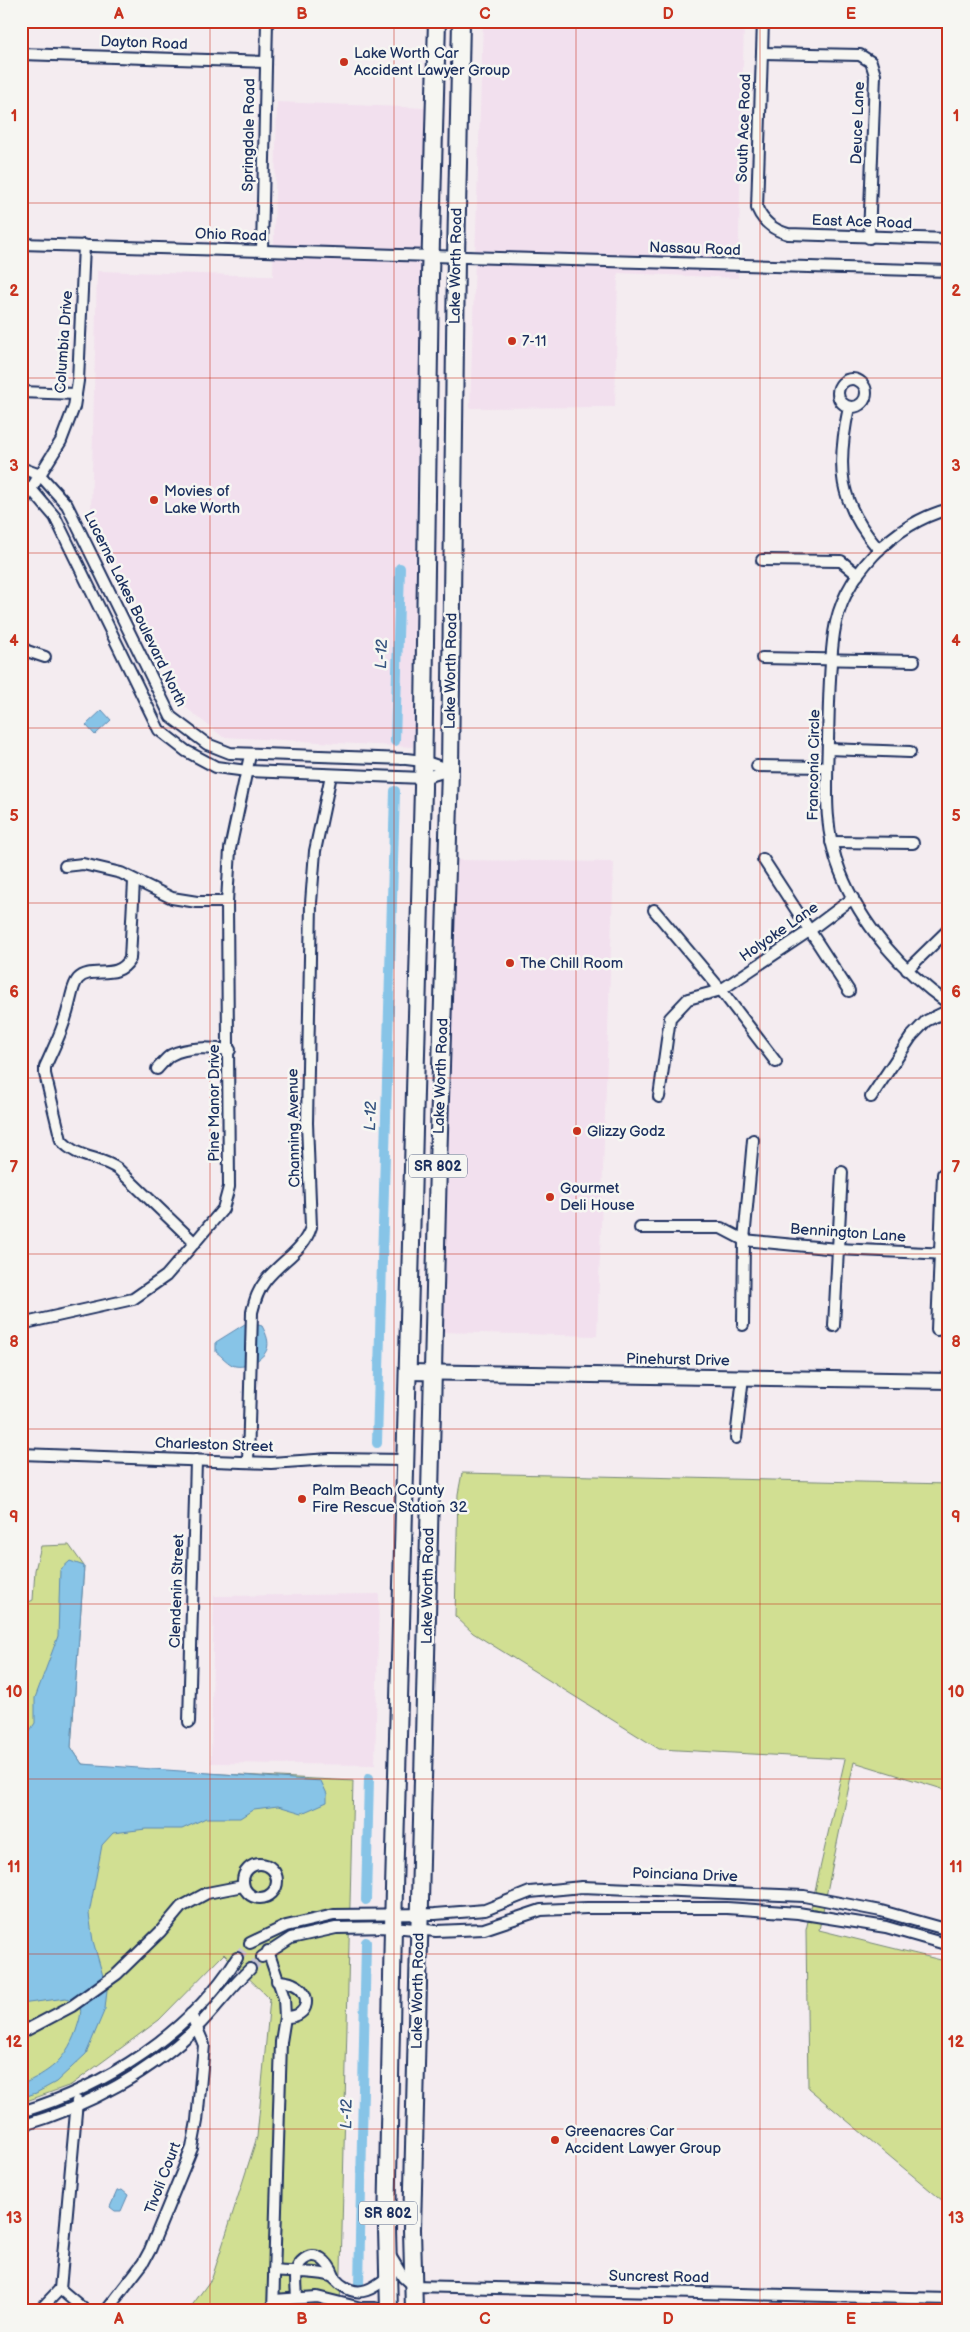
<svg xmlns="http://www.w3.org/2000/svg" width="970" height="2332" font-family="'Balsamiq Sans',sans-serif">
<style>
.built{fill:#f2e0ee}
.green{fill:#d1df92;stroke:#768778}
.water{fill:#87c4e7;stroke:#5c88b0}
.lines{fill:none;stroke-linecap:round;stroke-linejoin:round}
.canal{stroke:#87c4e7;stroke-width:10}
.street-tunnel{stroke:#c9c6d3;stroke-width:10;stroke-dasharray:10 5;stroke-linecap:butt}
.street-casing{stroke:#1b2f5e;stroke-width:14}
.secondary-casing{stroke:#1b2f5e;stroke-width:18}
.primary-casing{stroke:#1b2f5e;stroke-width:20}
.street{stroke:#f6f6f2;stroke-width:10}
.secondary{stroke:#f6f6f2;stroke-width:14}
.primary{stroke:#f6f6f2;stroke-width:16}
.grid{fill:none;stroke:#c8321e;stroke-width:1;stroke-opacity:0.55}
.poi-dot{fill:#c8321e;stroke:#f6f6f2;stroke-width:2}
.labels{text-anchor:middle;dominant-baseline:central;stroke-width:5;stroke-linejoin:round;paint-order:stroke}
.shield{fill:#f6f6f2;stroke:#5d6b8a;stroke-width:1}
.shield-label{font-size:14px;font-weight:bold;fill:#1b2f5e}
.street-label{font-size:15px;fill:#1b2f5e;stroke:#f6f6f2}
.poi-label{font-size:15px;fill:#1b2f5e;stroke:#f6f6f2;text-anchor:start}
.water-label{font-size:16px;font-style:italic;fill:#365480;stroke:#f6f6f2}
.neatline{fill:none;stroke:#c8321e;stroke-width:2}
.grid-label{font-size:16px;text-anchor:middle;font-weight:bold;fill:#c8321e}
</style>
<rect width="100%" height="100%" fill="#f4ecf0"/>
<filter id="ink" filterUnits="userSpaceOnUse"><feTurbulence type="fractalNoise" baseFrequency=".02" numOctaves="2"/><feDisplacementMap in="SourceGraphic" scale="10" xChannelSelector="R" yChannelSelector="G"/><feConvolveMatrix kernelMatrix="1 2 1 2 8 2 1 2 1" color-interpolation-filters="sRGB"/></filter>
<g filter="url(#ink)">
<g class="built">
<path d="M483,21H744L738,278L618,273L615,407L470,408Z"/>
<path d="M277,102L427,108L418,402L413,747L223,737L185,707L91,511L97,271L273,276Z"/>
<path d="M457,860L614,862L597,1336L441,1332Z"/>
<path d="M379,1594L375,1765L211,1763L214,1596Z"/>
</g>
<g class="green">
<path d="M462,1473L949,1484V1791L854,1762L819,1930L949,1962V2206L808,2088L806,1930L845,1759L659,1749L473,1633L455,1616L458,1494Z"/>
<path d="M69,1545L84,1566L71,1747L82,1764L129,1769L353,1781L340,2311H188L212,2278L257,2137L270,1999L224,1954L159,2020L71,2085L21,2103V1606L33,1600L35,1570L41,1546Z"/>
</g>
<g class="water">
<path d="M102,710L111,720L95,735L86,725Z"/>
<path d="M248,1322L262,1326C272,1344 270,1355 250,1364C246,1366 240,1367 235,1366C228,1364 222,1356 216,1352V1342Z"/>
<path d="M70,1561L84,1566L71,1747L82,1764L321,1781L327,1794V1802L302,1813L278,1806L254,1809L240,1818H206L182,1829H146L113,1833L102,1845L89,1914L93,1941L107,1990L105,2009L86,2054L56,2082L36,2093L21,2098V2085C50,2071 64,2062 76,2031C79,2021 82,2015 80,2004L66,1998L21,2004V1744L35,1723V1698L58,1636L60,1570Z"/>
<path d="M122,2190L128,2195L121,2211H115L110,2207L117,2191Z"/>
</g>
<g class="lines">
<g class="canal">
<path d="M395,741L400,568"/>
<path d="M377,1443L395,791"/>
<path d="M366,1900L369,1778"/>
<path d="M359,2286L366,1942"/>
</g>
<g class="street-tunnel">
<path d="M237,1958L250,1943"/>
<path d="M250,1969L262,1957"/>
</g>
<defs>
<g id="street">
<path d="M763,21L757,208C763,222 773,230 788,234L949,239"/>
<path d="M946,21L949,25"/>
<path d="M762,53L860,55L871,62L875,75L869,238"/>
<path d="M21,54L266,62"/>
<path d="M21,244L949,271"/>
<path d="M262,250L267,21"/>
<circle cx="852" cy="393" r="14"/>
<path d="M21,392L76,394"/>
<path d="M849,407C836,467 838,502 879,550"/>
<path d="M21,468L40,475L67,505L171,717L207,744L230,753L406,759L423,761L450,770"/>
<path d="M21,485L31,489L55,517L159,730L186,751L216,767L247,771L423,778L450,770"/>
<path d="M21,505L61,441L74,407L78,381L84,245"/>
<path d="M949,509C893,524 842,576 834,633C829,668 829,704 828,740C827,785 823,828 840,871C861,925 902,971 949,1004"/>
<path d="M762,560L841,561L858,575"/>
<path d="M21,646L27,651L45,657"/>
<path d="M762,658L914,661"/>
<path d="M828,749L910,752"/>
<path d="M757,766L827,767"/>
<path d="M831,842L913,843"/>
<path d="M763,859L849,991"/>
<path d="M65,866L83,864L121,873L172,898L197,902H227"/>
<path d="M134,881L130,959C117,982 91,965 78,979C73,985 72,994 70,1001C65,1025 55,1045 45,1067V1074L61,1140C77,1159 100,1156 118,1169L195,1243"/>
<path d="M654,910L721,990L776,1062"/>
<path d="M907,970L949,929"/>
<path d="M157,1069C161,1065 166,1058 171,1055C188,1046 211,1048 230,1050"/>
<path d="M659,1097L670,1018L688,999L721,990L809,931L853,898"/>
<path d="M871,1097L911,1037L926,1021L949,1010"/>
<path d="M640,1228H721L744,1240L837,1249L949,1254"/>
<path d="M21,1324L133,1299L166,1276L191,1247L223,1209L229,1187L227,902L230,849L250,755"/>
<path d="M743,1325L744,1240L753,1140"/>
<path d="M834,1326L842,1172"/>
<path d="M937,1330L943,1174"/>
<path d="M736,1438L743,1377"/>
<path d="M21,1454L271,1463L330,1459L406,1460"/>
<path d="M248,1462L252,1312C255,1300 258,1290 266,1280C281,1261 304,1250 311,1227L307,1123L311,903L315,851L331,775"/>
<path d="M189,1722L196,1460"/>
<circle cx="260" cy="1881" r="17"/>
<path d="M250,1943L286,1926L334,1915L435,1914L485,1910L530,1892L582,1887L804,1896L881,1911L949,1930"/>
<path d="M268,1951L284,1998L285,2017L281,2042L273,2311"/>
<path d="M262,1957L291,1938L336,1928L393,1927L436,1931L484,1929L541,1910L587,1908H727L798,1913L886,1927L949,1945"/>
<path d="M277,1981C282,1981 289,1982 293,1984C312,1992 311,2018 285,2017"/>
<path d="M21,2033L72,2006L117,1974L160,1932L181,1907L207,1893L243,1886"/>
<path d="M21,2112C105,2087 190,2033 237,1958"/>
<path d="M21,2126C87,2107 152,2072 201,2023C218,2005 232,1986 250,1969"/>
<path d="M389,2254L403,2277L413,2286L949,2299"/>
<path d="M274,2271C291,2273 313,2271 328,2275C336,2277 337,2283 343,2286C360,2298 374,2288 388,2277"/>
<path d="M60,2289L86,2311"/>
<path d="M297,2298C297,2288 293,2270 301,2262C316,2247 329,2263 334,2276"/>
<path d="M274,2300L317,2297L361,2308H375L383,2311"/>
<path d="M39,2311L60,2289L77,2101"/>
<path d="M106,2311L143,2263L150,2250L192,2148L197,2121L204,2045L191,2014"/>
</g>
<path id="secondary" d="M407,1372L949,1381"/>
<g id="primary">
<path d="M389,2311L387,2229L393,1927L423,788L430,277L437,21"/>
<path d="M414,2311L412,2229L438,1165L450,770L456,257L461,21"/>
</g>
</defs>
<use href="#street" class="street-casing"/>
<use href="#secondary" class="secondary-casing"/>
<use href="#primary" class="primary-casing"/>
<use href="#street" class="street"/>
<use href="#secondary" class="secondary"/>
<use href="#primary" class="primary"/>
</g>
</g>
<path class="grid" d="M210,21V2311M394,21V2311M576,21V2311M760,21V2311M21,203H949M21,378H949M21,553H949M21,728H949M21,903H949M21,1078H949M21,1254H949M21,1429H949M21,1604H949M21,1779H949M21,1954H949M21,2129H949"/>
<g class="poi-dot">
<circle cx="344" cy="62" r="5"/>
<circle cx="512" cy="341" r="5"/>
<circle cx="154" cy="500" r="5"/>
<circle cx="510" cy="963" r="5"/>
<circle cx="577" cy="1131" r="5"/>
<circle cx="550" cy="1197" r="5"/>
<circle cx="302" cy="1499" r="5"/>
<circle cx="555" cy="2140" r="5"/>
</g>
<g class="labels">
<g class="shield">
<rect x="409" y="1154.5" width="58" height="23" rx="4"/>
<rect x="359" y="2201.5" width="58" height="23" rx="4"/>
</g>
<g class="shield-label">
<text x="438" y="1166">SR 802</text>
<text x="388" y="2213">SR 802</text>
</g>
<g class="street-label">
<text transform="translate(144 43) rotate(2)">Dayton Road</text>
<text transform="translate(858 123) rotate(-88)">Deuce Lane</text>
<text transform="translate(744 128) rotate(-88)">South Ace Road</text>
<text transform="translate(249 135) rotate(-89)">Springdale Road</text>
<text transform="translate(862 222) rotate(2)">East Ace Road</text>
<text transform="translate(231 235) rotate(2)">Ohio Road</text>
<text transform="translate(695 249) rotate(2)">Nassau Road</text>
<text transform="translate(456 266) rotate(-89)">Lake Worth Road</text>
<text transform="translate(64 342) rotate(-86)">Columbia Drive</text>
<text transform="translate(135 609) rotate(64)">Lucerne Lakes Boulevard North</text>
<text transform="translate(451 671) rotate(-89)">Lake Worth Road</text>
<text transform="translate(814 765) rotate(-89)">Franconia Circle</text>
<text transform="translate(779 932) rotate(-35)">Holyoke Lane</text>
<text transform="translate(441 1076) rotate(-88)">Lake Worth Road</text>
<text transform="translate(214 1103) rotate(-90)">Pine Manor Drive</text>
<text transform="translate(294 1128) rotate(-91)">Channing Avenue</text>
<text transform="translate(848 1233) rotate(4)">Bennington Lane</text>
<text transform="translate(678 1360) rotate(1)">Pinehurst Drive</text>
<text transform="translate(214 1445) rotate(2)">Charleston Street</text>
<text transform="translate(428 1586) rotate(-89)">Lake Worth Road</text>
<text transform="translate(177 1591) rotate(-88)">Clendenin Street</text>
<text transform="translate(685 1875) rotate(2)">Poinciana Drive</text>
<text transform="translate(418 1991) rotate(-89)">Lake Worth Road</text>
<text transform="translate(163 2178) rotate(-69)">Tivoli Court</text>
<text transform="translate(659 2277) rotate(1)">Suncrest Road</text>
</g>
<g class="poi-label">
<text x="354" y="53">Lake Worth Car<tspan x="354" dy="17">Accident Lawyer Group</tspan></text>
<text x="522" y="341">7-11</text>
<text x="164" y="491">Movies of<tspan x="164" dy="17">Lake Worth</tspan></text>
<text x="520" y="963">The Chill Room</text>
<text x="587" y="1131">Glizzy Godz</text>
<text x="560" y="1188">Gourmet<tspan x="560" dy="17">Deli House</tspan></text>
<text x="312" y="1490">Palm Beach County<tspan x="312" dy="17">Fire Rescue Station 32</tspan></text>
<text x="565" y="2131">Greenacres Car<tspan x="565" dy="17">Accident Lawyer Group</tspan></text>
</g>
<g class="water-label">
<text transform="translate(382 654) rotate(-88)">L-12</text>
<text transform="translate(371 1116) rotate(-88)">L-12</text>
<text transform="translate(347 2114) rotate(-89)">L-12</text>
</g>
</g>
<rect width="970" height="2332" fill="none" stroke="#f6f6f2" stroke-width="55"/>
<rect x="28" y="28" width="914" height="2276" class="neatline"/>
<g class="grid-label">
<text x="119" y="19">A</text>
<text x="302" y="19">B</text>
<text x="485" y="19">C</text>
<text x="668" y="19">D</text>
<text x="851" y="19">E</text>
<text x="14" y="121">1</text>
<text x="956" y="121">1</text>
<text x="14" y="296">2</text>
<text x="956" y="296">2</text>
<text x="14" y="471">3</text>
<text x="956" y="471">3</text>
<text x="14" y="646">4</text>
<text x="956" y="646">4</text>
<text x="14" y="821">5</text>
<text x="956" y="821">5</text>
<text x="14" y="997">6</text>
<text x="956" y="997">6</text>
<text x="14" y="1172">7</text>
<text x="956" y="1172">7</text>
<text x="14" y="1347">8</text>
<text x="956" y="1347">8</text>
<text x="14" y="1522">9</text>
<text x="956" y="1522">9</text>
<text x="14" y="1697">10</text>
<text x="956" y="1697">10</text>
<text x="14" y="1872">11</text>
<text x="956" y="1872">11</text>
<text x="14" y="2047">12</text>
<text x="956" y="2047">12</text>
<text x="14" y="2223">13</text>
<text x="956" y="2223">13</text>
<text x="119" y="2324">A</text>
<text x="302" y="2324">B</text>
<text x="485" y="2324">C</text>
<text x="668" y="2324">D</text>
<text x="851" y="2324">E</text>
</g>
</svg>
